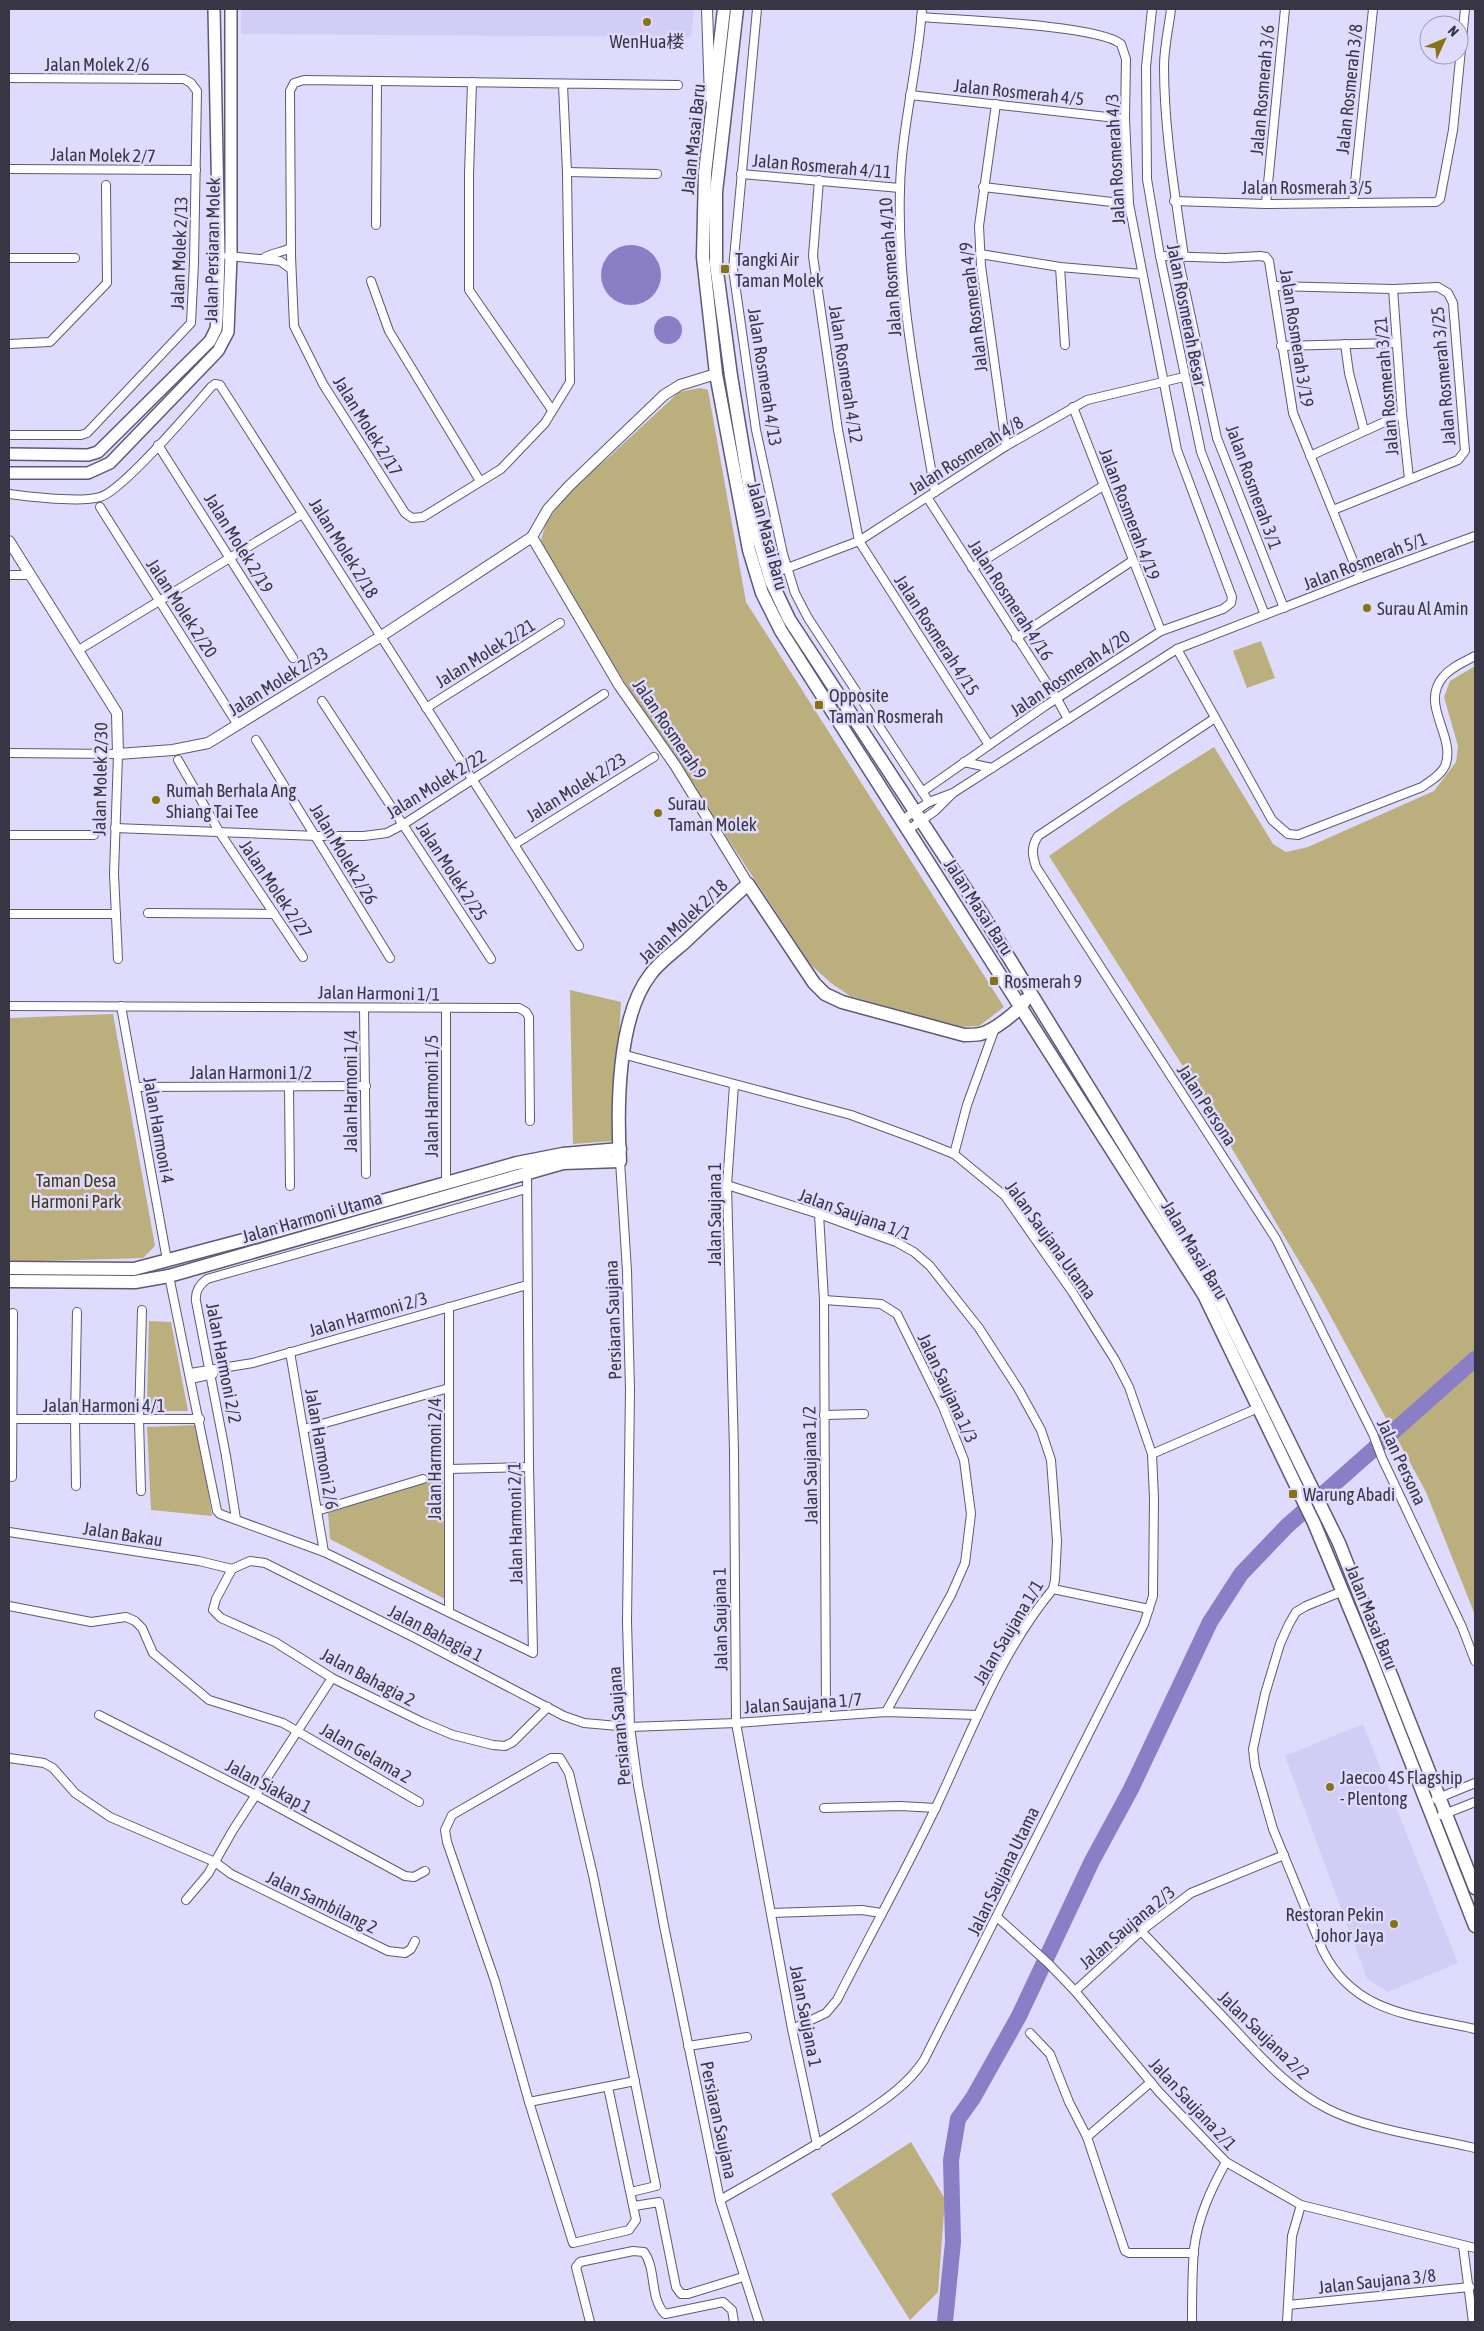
<svg xmlns="http://www.w3.org/2000/svg" width="1484" height="2331" font-family="'Asap Condensed','Noto Sans SC',sans-serif">
<style>
.built{fill:#d1cdf4}
.green{fill:#bbaf7d}
.water{fill:#8a7ec7}
.lines{fill:none;stroke-linecap:round;stroke-linejoin:round}
.river{stroke:#8a7ec7;stroke-width:16}
.minor-casing{stroke:#5d5976;stroke-width:10}
.tertiary-casing{stroke:#5d5976;stroke-width:12}
.secondary-casing{stroke:#5d5976;stroke-width:14}
.primary-casing{stroke:#5d5976;stroke-width:15}
.minor{stroke:#fff;stroke-width:8}
.tertiary{stroke:#fff;stroke-width:10}
.secondary{stroke:#fff;stroke-width:11}
.primary{stroke:#fff;stroke-width:12}
.poi-dot{fill:#867315;stroke:#dfdbfd;stroke-width:2}
.labels{text-anchor:middle;dominant-baseline:central;stroke-width:5;stroke-linejoin:round;paint-order:stroke}
.poi-label{font-size:18px;fill:#383644;stroke:#dfdbfd;text-anchor:start}
.street-label{font-size:18px;fill:#383644;stroke:#dfdbfd}
.park-label{font-size:18px;fill:#433b16;stroke:#dfdbfd}
</style>
<rect width="100%" height="100%" fill="#dfdbfd"/>
<g class="built">
<path d="M241,9H694L691,37L241,34Z"/>
<path d="M1363,1724L1458,1963L1388,1992L1367,1979L1285,1756Z"/>
</g>
<g class="green">
<path d="M700,388L708,390L746,602L1004,1007L979,1026L957,1027L850,996L831,983L811,965L591,631L540,544L546,523L570,489L609,457L679,392Z"/>
<path d="M1261,641L1275,678L1247,688L1233,651Z"/>
<path d="M1475,666V1615L1426,1492L1318,1293L1184,1068L1049,856L1122,805L1214,747L1273,844L1286,852L1308,847L1434,791L1456,762L1458,746L1444,697L1450,681Z"/>
<path d="M570,990L621,1002L613,1141L573,1144Z"/>
<path d="M113,1014L155,1246L143,1258L9,1262V1018Z"/>
<path d="M149,1321L171,1322L188,1411H154L147,1404Z"/>
<path d="M198,1425L212,1516L151,1510L147,1427Z"/>
<path d="M443,1477L445,1599L330,1539L328,1512Z"/>
<path d="M911,2142L945,2199L938,2292L910,2320L831,2194Z"/>
</g>
<g class="water">
<circle cx="631" cy="275" r="30"/>
<circle cx="668" cy="330" r="14"/>
</g>
<g class="lines">
<path class="river" d="M945,2322L953,2242L951,2160L958,2119L973,2098L1019,2016L1092,1861L1131,1789L1210,1622L1241,1574L1287,1526L1475,1359"/>
<defs>
<g id="minor">
<path d="M757,9L733,269L756,430L783,554L795,593L808,618L929,802"/>
<path d="M922,9C918,69 901,129 900,190C897,292 918,392 935,492"/>
<path d="M1152,9L1146,67L1147,179L1160,256L1201,452L1265,615"/>
<path d="M1171,9C1169,27 1164,47 1164,66C1164,130 1175,193 1184,257"/>
<path d="M921,17C958,20 1098,25 1121,44L1126,59L1125,119L1129,204L1177,450L1232,597L1231,603L1223,609L1161,631L1045,706L922,792"/>
<path d="M9,78L184,79L191,83L197,91L194,263L191,323L87,433L81,435H9"/>
<path d="M472,82L469,174V290L552,410"/>
<path d="M563,85L567,172L570,382L545,423L501,469L423,517L412,518L405,513L323,384L294,326L291,256L290,91L294,83L304,80L678,85"/>
<path d="M910,95L1125,119"/>
<path d="M996,104L979,226L981,266L1006,446"/>
<path d="M9,169L196,170"/>
<path d="M567,172L657,174"/>
<path d="M741,174L900,188"/>
<path d="M819,180L813,256L838,430L859,541L989,745"/>
<path d="M983,187L1129,204"/>
<path d="M1174,201L1266,204L1436,202L1440,199L1453,130L1465,9"/>
<path d="M1353,202L1373,9"/>
<path d="M1266,204L1285,9"/>
<path d="M376,225L377,81"/>
<path d="M980,254L1060,267L1142,274"/>
<path d="M228,256L280,261L291,269"/>
<path d="M1160,256L1225,258L1260,256L1266,257L1269,261L1293,413L1360,578"/>
<path d="M1178,257L1217,438L1284,608"/>
<path d="M9,258H75"/>
<path d="M264,258C268,254 283,252 291,248"/>
<path d="M1060,267L1065,345"/>
<path d="M371,281L389,331L480,481"/>
<path d="M1273,286L1393,289L1438,287L1448,293L1453,303L1465,451L1458,460L1333,510"/>
<path d="M1393,289L1402,414L1409,479"/>
<path d="M9,344L50,342L107,283L106,185"/>
<path d="M1345,344L1349,373L1364,430"/>
<path d="M1281,346L1396,343"/>
<path d="M1073,407L1161,631"/>
<path d="M158,445L293,658"/>
<path d="M1310,456L1402,414"/>
<path d="M9,494C32,497 79,503 100,497C122,491 193,408 211,387L215,384L220,385L579,946"/>
<path d="M927,497L1057,699L1068,719"/>
<path d="M100,507L238,725"/>
<path d="M972,568L1103,486"/>
<path d="M9,575H29"/>
<path d="M769,575L859,541L1006,446L1087,400L1184,377"/>
<path d="M1016,638L1132,561"/>
<path d="M1177,649L1272,820L1288,834L1298,835L1422,787C1430,781 1441,775 1445,766C1457,737 1419,705 1443,677C1451,667 1464,662 1475,656"/>
<path d="M77,651L302,514"/>
<path d="M322,701L491,959"/>
<path d="M426,708L560,623"/>
<path d="M1215,718L1038,836C1031,847 1032,854 1036,867L1276,1239L1373,1434L1382,1458L1462,1627L1475,1661"/>
<path d="M256,740L390,958"/>
<path d="M9,753L118,754L114,874L118,959"/>
<path d="M178,760L220,833L303,957"/>
<path d="M964,762L992,768"/>
<path d="M902,820L929,802L953,793L1177,649L1360,578L1475,536"/>
<path d="M115,828L317,836H364L387,833L404,824L604,694"/>
<path d="M908,830L935,811L952,794"/>
<path d="M9,835H94"/>
<path d="M515,844L654,757"/>
<path d="M148,913L274,914"/>
<path d="M9,914H116"/>
<path d="M9,1006L519,1008L526,1012L529,1017L530,1121"/>
<path d="M121,1006L167,1260"/>
<path d="M364,1008L366,1174"/>
<path d="M446,1009V1183"/>
<path d="M622,1054L851,1115L919,1140L954,1154L1005,1196L1073,1293L1115,1360L1129,1387L1152,1454L1154,1498L1153,1596L1144,1624L924,2060C908,2085 883,2101 858,2118C814,2147 767,2173 720,2200"/>
<path d="M734,1085L727,1185L734,1451L736,1723L792,2029L817,2145"/>
<path d="M136,1087L366,1086"/>
<path d="M289,1087L290,1186"/>
<path d="M954,1154L967,1105L995,1028"/>
<path d="M620,1161L627,1271L630,1390L627,1622L630,1727L638,1785L664,1926L720,2200L759,2322"/>
<path d="M727,1185L819,1214L896,1242L914,1252L930,1266L979,1328L1019,1390L1041,1430L1051,1460L1057,1541L1055,1580L1053,1589C1000,1653 971,1733 936,1807C905,1872 870,1935 837,2000L826,2013L792,2029"/>
<path d="M819,1214L824,1300L826,1716"/>
<path d="M169,1276L217,1511L220,1514L324,1552L533,1653L529,1467L527,1170"/>
<path d="M824,1300L881,1304L897,1314L943,1407L964,1460L971,1514L965,1563L951,1595L886,1712"/>
<path d="M290,1352L324,1552"/>
<path d="M190,1373L253,1363L527,1285"/>
<path d="M191,1379L213,1374"/>
<path d="M824,1415L864,1414"/>
<path d="M9,1419H200"/>
<path d="M304,1429L449,1388"/>
<path d="M1152,1454L1258,1408"/>
<path d="M449,1469L529,1467"/>
<path d="M12,1477L13,1313"/>
<path d="M76,1486L75,1420L77,1312"/>
<path d="M141,1491L139,1420L142,1310"/>
<path d="M317,1511L423,1479"/>
<path d="M236,1519L226,1456L196,1301C195,1291 199,1285 207,1279L526,1189"/>
<path d="M9,1532L199,1561L232,1569"/>
<path d="M232,1569L250,1561L265,1563L411,1636L564,1716L584,1723L630,1727L736,1723L886,1712L978,1715"/>
<path d="M232,1569L216,1599L213,1610L221,1618L275,1642L332,1678L422,1722L453,1735L493,1745L505,1746L513,1742L548,1707"/>
<path d="M1053,1589L1149,1609"/>
<path d="M1343,1591L1306,1606L1296,1612L1289,1624L1280,1644L1265,1694L1253,1749L1255,1766L1273,1829L1323,1951C1355,2014 1413,2015 1475,2029"/>
<path d="M9,1606L91,1622L126,1617L135,1621L142,1628L153,1653L209,1700L283,1723L419,1802"/>
<path d="M449,1612V1307"/>
<path d="M99,1715L248,1791L405,1876L414,1877L425,1871"/>
<path d="M9,1758L44,1763L53,1768L75,1793L110,1817L215,1862L231,1874L388,1951L405,1953L411,1949L415,1941"/>
<path d="M1436,1799L1475,1783"/>
<path d="M824,1808L900,1806L936,1808"/>
<path d="M1442,1815L1475,1802"/>
<path d="M186,1900L208,1874L233,1830L332,1678"/>
<path d="M771,1913L862,1910L881,1913"/>
<path d="M997,1917L1048,1963L1075,1991L1159,2092L1226,2162L1301,2205L1475,2248"/>
<path d="M1141,1931C1170,1961 1199,1992 1228,2022C1258,2054 1288,2089 1328,2109C1366,2129 1432,2138 1475,2148"/>
<path d="M1075,1991L1141,1931L1191,1893L1284,1855"/>
<path d="M1030,2033L1050,2054L1069,2102L1087,2137L1125,2251L1129,2253H1194"/>
<path d="M688,2046L747,2037"/>
<path d="M608,2087L636,2220L629,2230L573,2243L529,2102L495,1981L447,1842L445,1830L452,1815L551,1758H560L569,1773L593,1875L656,2186L631,2192"/>
<path d="M529,2102L635,2081"/>
<path d="M1087,2137L1151,2082"/>
<path d="M634,2206L659,2202L676,2287L681,2294H688L743,2277"/>
<path d="M1463,2246L1473,2322"/>
<path d="M1288,2305L1470,2287"/>
<path d="M590,2322L576,2267L580,2262L633,2251L644,2252C657,2270 649,2298 665,2314L723,2302L732,2310L734,2322"/>
<path d="M1192,2322C1192,2298 1192,2273 1194,2249C1198,2217 1211,2189 1226,2162"/>
<path d="M1287,2322L1292,2236L1301,2205"/>
</g>
<g id="tertiary">
<path d="M707,9L710,98"/>
<path d="M532,537L619,685L675,765L748,884"/>
<path d="M532,537L548,509L569,486L664,395L680,385L716,374"/>
<path d="M9,541L117,713L118,754L173,750L208,743L380,637L532,537"/>
</g>
<g id="secondary">
<path d="M9,454L88,455L98,452L210,341L216,329L217,318L219,256L214,9"/>
<path d="M9,473H88L110,463L218,351L228,332L231,256V9"/>
</g>
<g id="primary">
<path d="M724,9L705,173L703,257L716,374L749,550L762,593L781,631L1204,1295L1314,1523L1371,1660L1475,1926"/>
<path d="M737,9L716,192V264L731,376L757,533L771,581L789,619L979,909L1219,1299L1339,1543L1475,1888"/>
<path d="M9,1268L134,1269L251,1238L517,1163L563,1154L620,1149"/>
<path d="M9,1281L135,1282L169,1276L563,1163L620,1161C617,1109 617,1018 650,975C659,962 674,952 686,941C706,922 727,903 748,884L814,983L825,994L842,1002L964,1035C969,1035 975,1035 980,1034C992,1032 1021,1010 1025,1000"/>
</g>
</defs>
<use href="#minor" class="minor-casing"/>
<use href="#tertiary" class="tertiary-casing"/>
<use href="#secondary" class="secondary-casing"/>
<use href="#primary" class="primary-casing"/>
<use href="#minor" class="minor"/>
<use href="#tertiary" class="tertiary"/>
<use href="#secondary" class="secondary"/>
<use href="#primary" class="primary"/>
</g>
<g class="poi-dot">
<circle cx="647" cy="22" r="5"/>
<rect x="720" y="264" width="10" height="10" rx="2.5"/>
<circle cx="1367" cy="608" r="5"/>
<rect x="814" y="700" width="10" height="10" rx="2.5"/>
<circle cx="156" cy="800" r="5"/>
<circle cx="658" cy="813" r="5"/>
<rect x="989" y="976" width="10" height="10" rx="2.5"/>
<rect x="1288" y="1489" width="10" height="10" rx="2.5"/>
<circle cx="1330" cy="1787" r="5"/>
<circle cx="1394" cy="1924" r="5"/>
</g>
<g class="labels">
<g class="poi-label">
<text x="647" y="41" text-anchor="middle">WenHua楼</text>
<text x="735" y="259">Tangki Air<tspan x="735" dy="21">Taman Molek</tspan></text>
<text x="1377" y="608">Surau Al Amin</text>
<text x="829" y="695">Opposite<tspan x="829" dy="21">Taman Rosmerah</tspan></text>
<text x="166" y="790">Rumah Berhala Ang<tspan x="166" dy="21">Shiang Tai Tee</tspan></text>
<text x="668" y="803">Surau<tspan x="668" dy="21">Taman Molek</tspan></text>
<text x="1004" y="981">Rosmerah 9</text>
<text x="1303" y="1494">Warung Abadi</text>
<text x="1340" y="1777">Jaecoo 4S Flagship<tspan x="1340" dy="21">- Plentong</tspan></text>
<text x="1384" y="1914" text-anchor="end">Restoran Pekin<tspan x="1384" dy="21">Johor Jaya</tspan></text>
</g>
<g class="street-label">
<text x="97" y="64">Jalan Molek 2/6</text>
<text transform="translate(1349 89) rotate(-84)">Jalan Rosmerah 3/8</text>
<text transform="translate(1262 90) rotate(-85)">Jalan Rosmerah 3/6</text>
<text transform="translate(1019 92) rotate(6)">Jalan Rosmerah 4/5</text>
<text transform="translate(693 139) rotate(-84)">Jalan Masai Baru</text>
<text transform="translate(103 155) rotate(1)">Jalan Molek 2/7</text>
<text transform="translate(1115 159) rotate(-93)">Jalan Rosmerah 4/3</text>
<text transform="translate(822 166) rotate(5)">Jalan Rosmerah 4/11</text>
<text x="1307" y="187">Jalan Rosmerah 3/5</text>
<text transform="translate(212 250) rotate(-89)">Jalan Persiaran Molek</text>
<text transform="translate(179 253) rotate(-88)">Jalan Molek 2/13</text>
<text transform="translate(890 267) rotate(-94)">Jalan Rosmerah 4/10</text>
<text transform="translate(973 307) rotate(-97)">Jalan Rosmerah 4/9</text>
<text transform="translate(1187 315) rotate(79)">Jalan Rosmerah Besar</text>
<text transform="translate(1297 338) rotate(81)">Jalan Rosmerah 3/19</text>
<text transform="translate(846 374) rotate(81)">Jalan Rosmerah 4/12</text>
<text transform="translate(1443 376) rotate(-95)">Jalan Rosmerah 3/25</text>
<text transform="translate(765 377) rotate(81)">Jalan Rosmerah 4/13</text>
<text transform="translate(1386 386) rotate(-95)">Jalan Rosmerah 3/21</text>
<text transform="translate(368 426) rotate(58)">Jalan Molek 2/17</text>
<text transform="translate(966 455) rotate(-32)">Jalan Rosmerah 4/8</text>
<text transform="translate(1254 487) rotate(70)">Jalan Rosmerah 3/1</text>
<text transform="translate(1130 514) rotate(69)">Jalan Rosmerah 4/19</text>
<text transform="translate(768 536) rotate(75)">Jalan Masai Baru</text>
<text transform="translate(239 543) rotate(58)">Jalan Molek 2/19</text>
<text transform="translate(344 548) rotate(58)">Jalan Molek 2/18</text>
<text transform="translate(1365 561) rotate(-21)">Jalan Rosmerah 5/1</text>
<text transform="translate(1011 600) rotate(57)">Jalan Rosmerah 4/16</text>
<text transform="translate(182 608) rotate(57)">Jalan Molek 2/20</text>
<text transform="translate(937 635) rotate(57)">Jalan Rosmerah 4/15</text>
<text transform="translate(485 653) rotate(-32)">Jalan Molek 2/21</text>
<text transform="translate(1070 673) rotate(-34)">Jalan Rosmerah 4/20</text>
<text transform="translate(278 681) rotate(-32)">Jalan Molek 2/33</text>
<text transform="translate(670 729) rotate(56)">Jalan Rosmerah 9</text>
<text transform="translate(100 779) rotate(-89)">Jalan Molek 2/30</text>
<text transform="translate(436 784) rotate(-32)">Jalan Molek 2/22</text>
<text transform="translate(576 787) rotate(-32)">Jalan Molek 2/23</text>
<text transform="translate(344 854) rotate(59)">Jalan Molek 2/26</text>
<text transform="translate(452 871) rotate(57)">Jalan Molek 2/25</text>
<text transform="translate(276 889) rotate(56)">Jalan Molek 2/27</text>
<text transform="translate(979 907) rotate(57)">Jalan Masai Baru</text>
<text transform="translate(683 921) rotate(-43)">Jalan Molek 2/18</text>
<text transform="translate(379 993) rotate(1)">Jalan Harmoni 1/1</text>
<text x="251" y="1072">Jalan Harmoni 1/2</text>
<text transform="translate(350 1091) rotate(-90)">Jalan Harmoni 1/4</text>
<text transform="translate(431 1096) rotate(-90)">Jalan Harmoni 1/5</text>
<text transform="translate(1207 1105) rotate(57)">Jalan Persona</text>
<text transform="translate(159 1130) rotate(80)">Jalan Harmoni 4</text>
<text transform="translate(714 1214) rotate(-90)">Jalan Saujana 1</text>
<text transform="translate(855 1214) rotate(20)">Jalan Saujana 1/1</text>
<text transform="translate(312 1217) rotate(-16)">Jalan Harmoni Utama</text>
<text transform="translate(1051 1240) rotate(54)">Jalan Saujana Utama</text>
<text transform="translate(1195 1250) rotate(59)">Jalan Masai Baru</text>
<text transform="translate(368 1314) rotate(-16)">Jalan Harmoni 2/3</text>
<text transform="translate(613 1320) rotate(-92)">Persiaran Saujana</text>
<text transform="translate(224 1363) rotate(79)">Jalan Harmoni 2/2</text>
<text transform="translate(948 1388) rotate(65)">Jalan Saujana 1/3</text>
<text x="104" y="1405">Jalan Harmoni 4/1</text>
<text transform="translate(322 1449) rotate(80)">Jalan Harmoni 2/6</text>
<text transform="translate(434 1459) rotate(-90)">Jalan Harmoni 2/4</text>
<text transform="translate(1402 1462) rotate(65)">Jalan Persona</text>
<text transform="translate(810 1465) rotate(-91)">Jalan Saujana 1/2</text>
<text transform="translate(515 1523) rotate(-91)">Jalan Harmoni 2/1</text>
<text transform="translate(123 1534) rotate(9)">Jalan Bakau</text>
<text transform="translate(1372 1617) rotate(68)">Jalan Masai Baru</text>
<text transform="translate(720 1619) rotate(-91)">Jalan Saujana 1</text>
<text transform="translate(1008 1632) rotate(-59)">Jalan Saujana 1/1</text>
<text transform="translate(436 1633) rotate(27)">Jalan Bahagia 1</text>
<text transform="translate(368 1677) rotate(28)">Jalan Bahagia 2</text>
<text transform="translate(803 1703) rotate(-4)">Jalan Saujana 1/7</text>
<text transform="translate(619 1726) rotate(-95)">Persiaran Saujana</text>
<text transform="translate(366 1753) rotate(30)">Jalan Gelama 2</text>
<text transform="translate(269 1786) rotate(28)">Jalan Siakap 1</text>
<text transform="translate(1003 1871) rotate(-64)">Jalan Saujana Utama</text>
<text transform="translate(322 1902) rotate(26)">Jalan Sambilang 2</text>
<text transform="translate(1127 1927) rotate(-40)">Jalan Saujana 2/3</text>
<text transform="translate(806 2016) rotate(79)">Jalan Saujana 1</text>
<text transform="translate(1264 2035) rotate(44)">Jalan Saujana 2/2</text>
<text transform="translate(1193 2104) rotate(47)">Jalan Saujana 2/1</text>
<text transform="translate(719 2120) rotate(78)">Persiaran Saujana</text>
<text transform="translate(1377 2281) rotate(-6)">Jalan Saujana 3/8</text>
</g>
<g class="park-label">
<text x="76" y="1180">Taman Desa<tspan x="76" dy="21">Harmoni Park</tspan></text>
</g>
</g>
<rect width="1484" height="2331" fill="none" stroke="#383644" stroke-width="20"/>
<g transform="translate(1444 40) rotate(46)"><circle r="24" fill="#dfdbfd" stroke="#9c99b3"/>
<path d="M0-4L9 19L0 12L-9 19Z" fill="#867315"/>
<text y="-8" font-size="14" font-weight="bold" text-anchor="middle" fill="#383644">N</text>
</g>
</svg>
